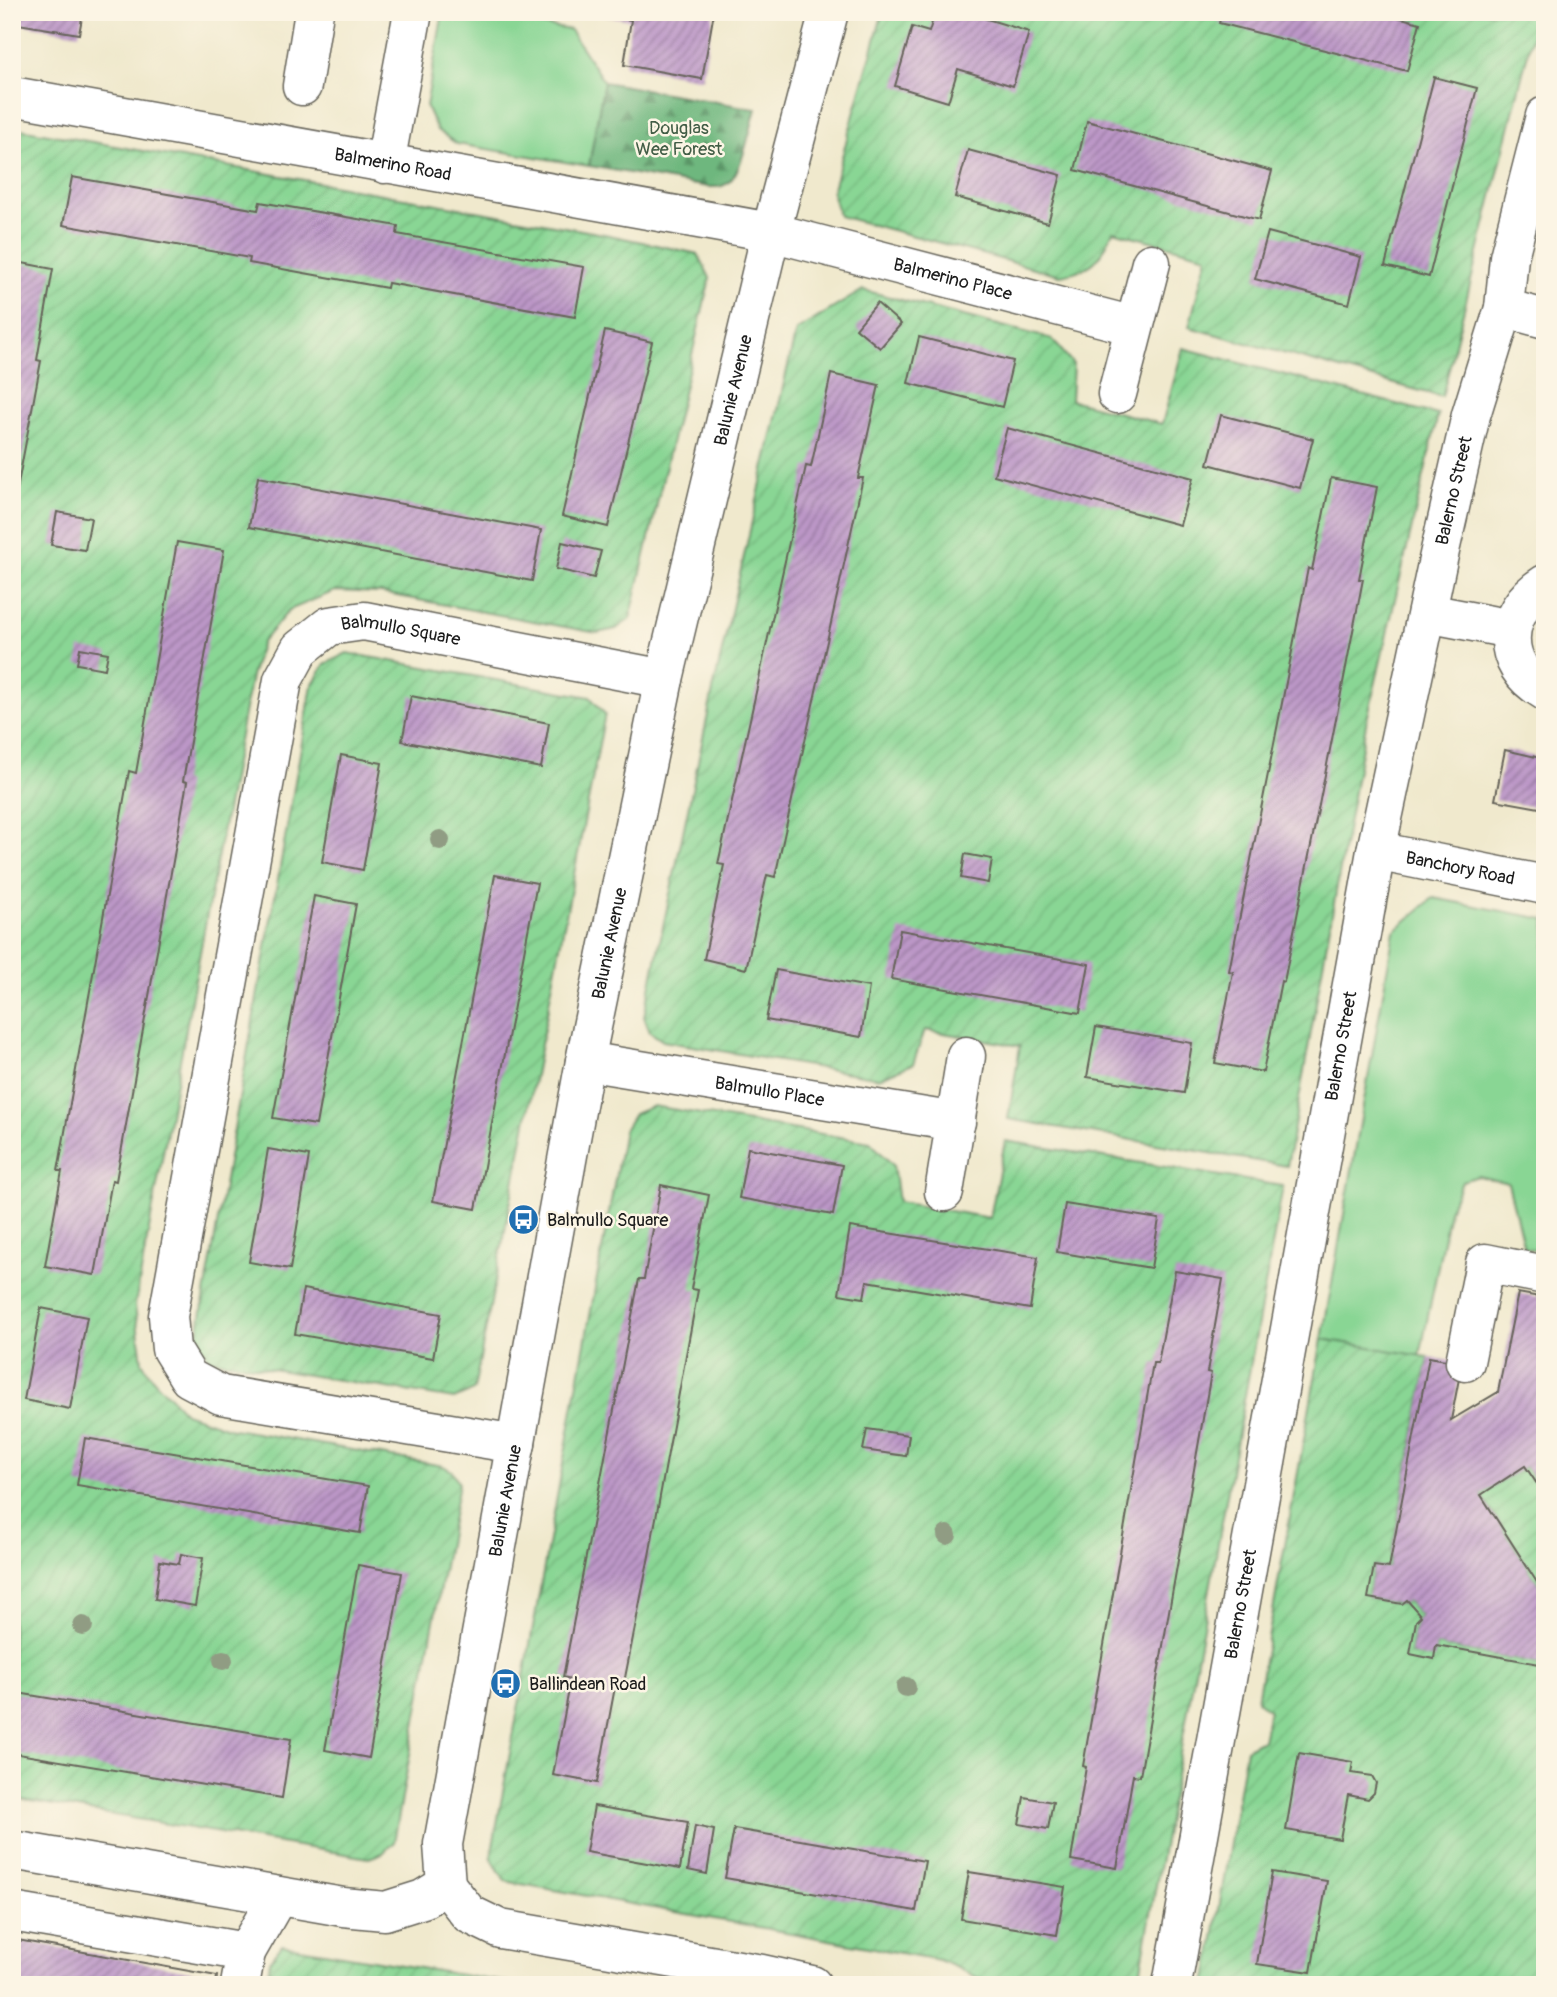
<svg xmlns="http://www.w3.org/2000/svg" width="1557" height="1997" font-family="Pangolin,sans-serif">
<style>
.green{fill:#89d694;stroke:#527958;stroke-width:2}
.forest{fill:url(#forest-firs);stroke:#456a4d;stroke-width:2}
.garden{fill:url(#garden-furrows);stroke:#527958;stroke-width:2}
.building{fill:url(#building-hatch)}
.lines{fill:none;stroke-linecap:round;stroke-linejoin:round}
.minor-casing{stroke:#66645a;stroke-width:41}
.minor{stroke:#fff;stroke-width:38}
.tree{fill:#909c83}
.labels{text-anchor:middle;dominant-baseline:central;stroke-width:5;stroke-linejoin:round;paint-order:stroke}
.park-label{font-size:18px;fill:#425d46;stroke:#fcf5e5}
.street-label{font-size:18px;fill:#1c1c1c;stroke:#fcf5e5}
.poi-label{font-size:18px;fill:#1c1c1c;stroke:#fcf5e5;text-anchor:start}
</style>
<defs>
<pattern id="forest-firs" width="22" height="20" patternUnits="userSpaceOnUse" patternTransform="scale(1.75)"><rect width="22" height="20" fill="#6eb77e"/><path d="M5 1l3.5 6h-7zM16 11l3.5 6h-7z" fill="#5a9466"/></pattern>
<pattern id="garden-furrows" width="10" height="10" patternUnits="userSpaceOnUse" patternTransform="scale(1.75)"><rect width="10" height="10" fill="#89d694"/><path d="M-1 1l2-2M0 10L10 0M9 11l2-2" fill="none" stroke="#76b77f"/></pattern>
<pattern id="building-hatch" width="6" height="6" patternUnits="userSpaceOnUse" patternTransform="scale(1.75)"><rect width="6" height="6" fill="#bc97c7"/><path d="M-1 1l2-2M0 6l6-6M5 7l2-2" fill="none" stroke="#987aa1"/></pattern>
</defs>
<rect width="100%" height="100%" fill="#fcf5e5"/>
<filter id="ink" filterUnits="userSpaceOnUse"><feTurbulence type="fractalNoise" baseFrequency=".0143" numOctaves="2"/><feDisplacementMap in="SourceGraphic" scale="14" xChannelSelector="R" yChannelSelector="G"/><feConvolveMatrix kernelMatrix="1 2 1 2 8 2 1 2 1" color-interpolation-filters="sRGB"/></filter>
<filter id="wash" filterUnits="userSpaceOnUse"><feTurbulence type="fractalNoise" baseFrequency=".00686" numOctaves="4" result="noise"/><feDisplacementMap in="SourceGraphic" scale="28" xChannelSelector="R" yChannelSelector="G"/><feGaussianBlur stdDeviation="1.57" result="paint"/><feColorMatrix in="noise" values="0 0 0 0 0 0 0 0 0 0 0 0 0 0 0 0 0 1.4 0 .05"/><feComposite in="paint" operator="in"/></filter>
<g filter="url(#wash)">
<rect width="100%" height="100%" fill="#f0e9cd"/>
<g class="green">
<path d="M443,12H468L570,30L604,82L589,166L457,144L437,130L426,106Z"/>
<path d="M1433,898L1545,919V1252L1524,1248L1508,1183L1478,1176L1462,1181L1449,1211L1420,1356L1322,1339L1394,931Z"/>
</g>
<path class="forest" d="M604,82L756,109C751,126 742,171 729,182C722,188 716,187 708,187L589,166Z"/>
<g class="garden">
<path d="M883,12H1538L1442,397L1189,327L1207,256L1113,231C1099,261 1095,269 1060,275L839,216L832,192Z"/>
<path d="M15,128L609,235L698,254L710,278L630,619L616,629L597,633L381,593L335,591L289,610L262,642L251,676L135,1305L142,1362L153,1379L185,1413L228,1428L443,1466L452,1471L459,1483L394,1842L383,1853L369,1858L12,1798V129Z"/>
<path d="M863,290L1052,339L1073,364L1071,400L1162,424L1183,348L1438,415L1366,724L1287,1166L1008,1119L1020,1046L925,1030L913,1064L879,1078L663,1041L650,1032L644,1017L714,686L796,331Z"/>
<path d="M347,653L590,697L605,714L474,1390L454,1399L210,1359L197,1339L312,685L325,664Z"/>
<path d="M653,1106L870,1142L893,1165L898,1202L990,1218L1005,1141L1283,1186L1138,1985H994L939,1960L505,1881L491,1857L624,1130L634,1114Z"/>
<path d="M1322,1339L1429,1357L1389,1568L1374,1566L1368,1598L1402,1604L1407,1600L1421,1616L1416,1621L1410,1654L1434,1658L1436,1645L1545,1665V1985H1206L1246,1749L1263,1740L1269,1711L1257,1700Z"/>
<path d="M1525,1466L1545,1496V1584L1540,1587L1481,1495Z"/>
<path d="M282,1945L522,1985H266L270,1961Z"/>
</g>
<g id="blocks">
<g class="building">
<path d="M12,12H83L79,34L12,23Z"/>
<path d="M597,12H714L702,79L624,65L631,20L597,15Z"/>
<path d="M913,12H975L974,15L1029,32L1013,86L958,69L948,102L895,86L912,27L929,32L933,19Z"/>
<path d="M1222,12H1379L1420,23L1407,71L1219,23Z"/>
<path d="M1434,77L1477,88L1429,277L1385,266Z"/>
<path d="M1087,121L1272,171L1259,220L1075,170Z"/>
<path d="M968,150L1061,175L1048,223L955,197Z"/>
<path d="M72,177L258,210L260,202L398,226L397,234L584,267L575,317L388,283L387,288L249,263L250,258L63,225Z"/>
<path d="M1268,232L1361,257L1349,304L1255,279Z"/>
<path d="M12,261L53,269L37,360L41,361L16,495H12Z"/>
<path d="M877,303L901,324L880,348L856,328Z"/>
<path d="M605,331L652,342L608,527L562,516Z"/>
<path d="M919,337L1013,361L1002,407L908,383Z"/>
<path d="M831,374L879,385L858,478H863L775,877L767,875L746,969L704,959L724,865L718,864L806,466L811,467Z"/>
<path d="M1221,415L1313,439L1300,488L1208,464Z"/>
<path d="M1007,428L1193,478L1180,525L994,475Z"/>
<path d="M258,477L541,530L532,581L249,527Z"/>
<path d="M1331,478L1377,487L1359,579H1363L1337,714L1284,982L1281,981L1263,1072L1215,1063L1233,972L1229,971L1282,703L1308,568L1312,570Z"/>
<path d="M57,512L91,518L85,550L51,545Z"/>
<path d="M177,542L224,550L183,781L187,782L164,912L116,1181L112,1180L95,1275L45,1266L62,1171H58L129,771L136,773Z"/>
<path d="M562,542L601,551L594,578L556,569Z"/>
<path d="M80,648L108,653L105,669L77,664Z"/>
<path d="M411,696L549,723L541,768L402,741Z"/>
<path d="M1505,750L1545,759V809L1495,800Z"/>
<path d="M341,755L382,763L363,870L322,862Z"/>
<path d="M965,854L992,859L988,883L961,878Z"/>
<path d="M495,875L537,883L476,1209L433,1201Z"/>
<path d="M314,896L356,904L316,1125L273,1118Z"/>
<path d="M900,930L1089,964L1080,1013L891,979Z"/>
<path d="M776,970L869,987L861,1037L766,1020Z"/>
<path d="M1096,1027L1192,1043L1184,1093L1087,1077Z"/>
<path d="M748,1148L842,1165L833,1215L739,1198Z"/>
<path d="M268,1149L309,1156L290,1269L249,1262Z"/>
<path d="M661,1185L709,1195L691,1289L698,1290L649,1556L623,1688L615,1687L597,1783L553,1775L571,1679L563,1677L639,1279H644Z"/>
<path d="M1065,1204L1159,1219L1151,1268L1057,1252Z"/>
<path d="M850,1227L1038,1257L1030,1309L867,1281L864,1298L839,1294Z"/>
<path d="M1175,1271L1223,1279L1207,1372L1211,1373L1140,1776L1133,1775L1117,1868L1071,1860L1086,1767L1083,1766L1153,1363H1158Z"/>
<path d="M303,1289L441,1314L433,1358L295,1334Z"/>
<path d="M1518,1293L1545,1298V1496L1525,1466L1481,1495L1540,1587L1545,1584V1665L1436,1645L1434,1659L1410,1654L1416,1621L1421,1616L1407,1600L1402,1604L1368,1598L1374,1566L1389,1568L1429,1357L1462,1363L1451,1420L1498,1392Z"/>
<path d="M41,1308L87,1317L70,1409L24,1400Z"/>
<path d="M867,1429L909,1435L906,1456L863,1450Z"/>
<path d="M85,1438L368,1486L360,1533L77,1485Z"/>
<path d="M181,1554L203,1558L195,1606L155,1599L160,1561L179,1564Z"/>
<path d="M358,1565L402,1573L369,1758L325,1750Z"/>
<path d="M12,1692L291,1739L282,1798L12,1753Z"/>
<path d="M1299,1753L1353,1762L1351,1773L1372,1776L1376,1783L1374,1793L1368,1799L1348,1795L1340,1839L1286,1830Z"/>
<path d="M1024,1797L1053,1802L1048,1829L1019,1824Z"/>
<path d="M594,1806L688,1822L680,1869L586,1852Z"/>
<path d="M695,1826L714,1830L707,1874L688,1870Z"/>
<path d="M734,1829L925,1861L916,1911L725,1878Z"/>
<path d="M969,1872L1065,1887L1057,1935L961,1919Z"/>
<path d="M1272,1872L1327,1881L1311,1972L1257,1964Z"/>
<path d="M12,1939L217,1976L216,1985H12Z"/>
</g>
</g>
</g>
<g filter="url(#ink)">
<use href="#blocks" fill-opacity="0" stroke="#66645a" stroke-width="2"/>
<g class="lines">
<defs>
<g id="minor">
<path d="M302,86L314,12"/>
<path id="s1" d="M12,96L771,232L1134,326"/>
<path d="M385,164L413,12"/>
<path d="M1504,308L1545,319"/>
<path d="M1117,394L1151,263"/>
<path d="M1545,584C1501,611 1498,665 1545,691"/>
<path d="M1427,613L1511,629"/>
<path id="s2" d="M1376,851L1545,885"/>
<path id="s3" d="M585,1061L956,1122"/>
<path d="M944,1192L966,1056"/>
<path d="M1465,1362L1485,1263L1545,1275"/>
<path id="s4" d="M516,1444L221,1395L189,1378L171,1349L168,1316L283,680L300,649L329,626L364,621L664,679"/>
<path d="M12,1850L343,1907L385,1911L423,1899L446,1885"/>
<path id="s5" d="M446,1885L443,1844L585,1061L664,679L771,232L829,12"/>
<path d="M446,1885L469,1914L500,1929L762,1974L812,1985"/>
<path d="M12,1912L246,1952L278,1896"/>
<path d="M240,1985L246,1952"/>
<path id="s6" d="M1172,1985L1376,851L1437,564L1471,415L1504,308L1509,257L1545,116"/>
</g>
</defs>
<use href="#minor" class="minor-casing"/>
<use href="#minor" class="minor"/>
</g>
<g class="tree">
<circle cx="440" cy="840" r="10"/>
<circle cx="947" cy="1535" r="10"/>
<circle cx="83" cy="1626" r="10"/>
<circle cx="223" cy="1660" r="10"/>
<circle cx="906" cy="1687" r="10"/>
</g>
</g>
<defs>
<symbol id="bus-disc" viewBox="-11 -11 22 22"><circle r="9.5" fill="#1f6fb2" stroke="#fcf5e5"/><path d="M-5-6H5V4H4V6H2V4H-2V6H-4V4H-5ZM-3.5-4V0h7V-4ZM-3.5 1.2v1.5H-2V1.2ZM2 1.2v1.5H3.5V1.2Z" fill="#fff"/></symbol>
</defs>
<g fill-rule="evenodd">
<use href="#bus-disc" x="506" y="1202" width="35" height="35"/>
<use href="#bus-disc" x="488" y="1666" width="35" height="35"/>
</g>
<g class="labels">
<g class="park-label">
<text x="679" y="128">Douglas<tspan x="679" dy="21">Wee Forest</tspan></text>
</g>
<g class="street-label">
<text stroke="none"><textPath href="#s1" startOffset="387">Balmerino Road</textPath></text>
<text stroke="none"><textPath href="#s1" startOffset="959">Balmerino Place</textPath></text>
<text stroke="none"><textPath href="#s5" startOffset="1524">Balunie Avenue</textPath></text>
<text stroke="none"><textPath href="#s6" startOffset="1521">Balerno Street</textPath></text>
<text stroke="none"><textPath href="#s4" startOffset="1194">Balmullo Square</textPath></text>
<text stroke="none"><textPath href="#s2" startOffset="86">Banchory Road</textPath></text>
<text stroke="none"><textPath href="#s5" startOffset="957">Balunie Avenue</textPath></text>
<text stroke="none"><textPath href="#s6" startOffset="954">Balerno Street</textPath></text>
<text stroke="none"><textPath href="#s3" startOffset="187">Balmullo Place</textPath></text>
<text stroke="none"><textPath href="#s5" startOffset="390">Balunie Avenue</textPath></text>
<text stroke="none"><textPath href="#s6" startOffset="387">Balerno Street</textPath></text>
</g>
<g class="poi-label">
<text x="547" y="1220">Balmullo Square</text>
<text x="529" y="1684">Ballindean Road</text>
</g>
</g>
<rect width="1557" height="1997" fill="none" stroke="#fcf5e5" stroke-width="42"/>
</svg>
